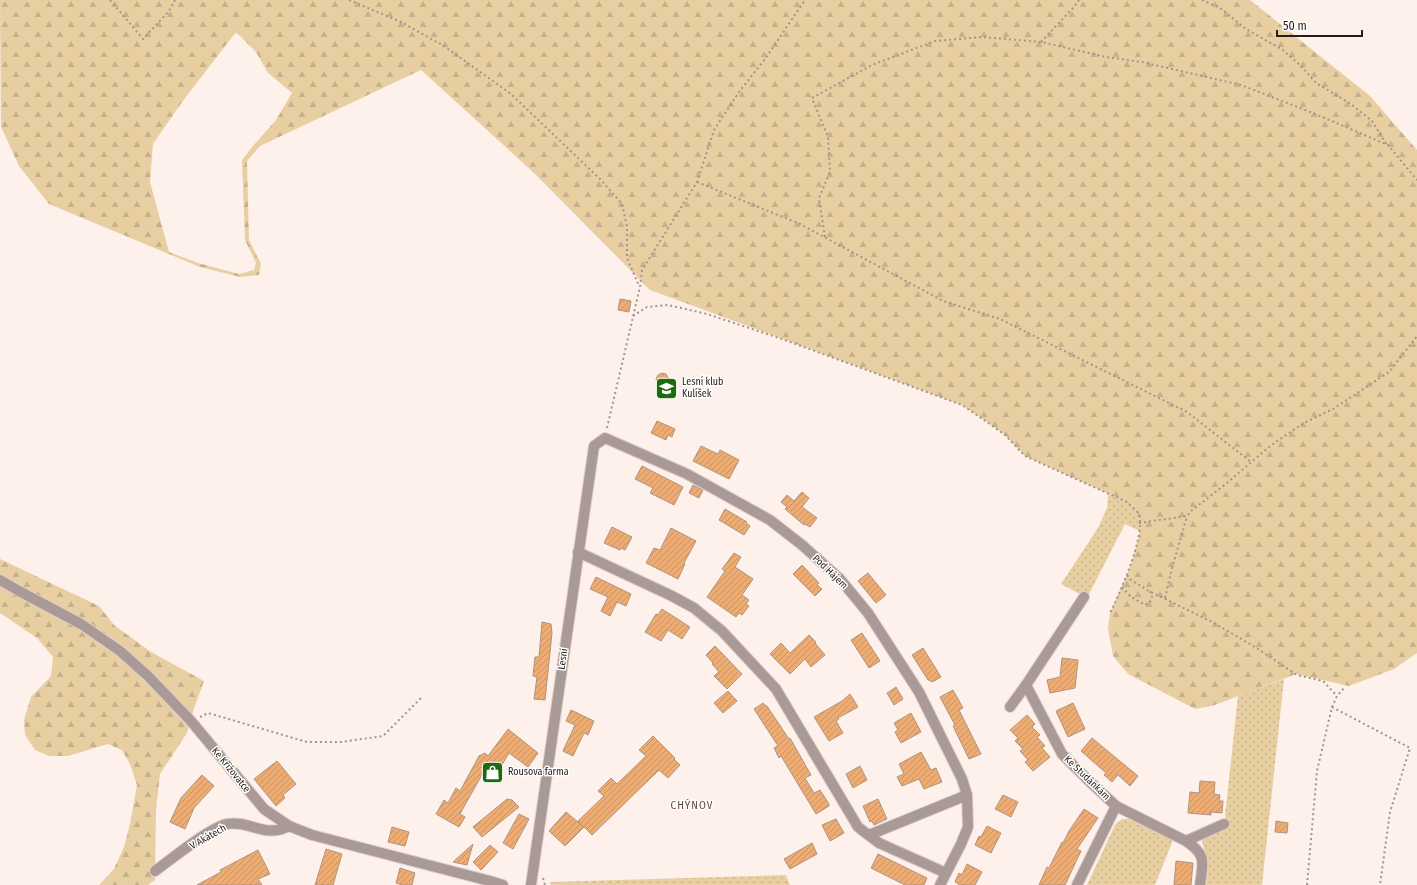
<svg xmlns="http://www.w3.org/2000/svg" width="1417" height="885" font-family="'Fira Sans Condensed',sans-serif">
<style>
.grass{fill:url(#grass-dots)}
.forest{fill:url(#forest-firs);fill-rule:evenodd}
.building{fill:url(#building-hatch);stroke:#ad9581}
.lines{fill:none;stroke-linecap:round;stroke-linejoin:round}
.minor-casing{stroke:#dccec9;stroke-width:12}
.tertiary-casing{stroke:#dccec9;stroke-width:12}
.path{stroke:#a1948f;stroke-width:2;stroke-dasharray:2 3;stroke-linecap:butt}
.minor{stroke:#a99a98;stroke-width:10}
.tertiary{stroke:#a99a98;stroke-width:10}
.labels{text-anchor:middle;dominant-baseline:central;stroke-width:3;stroke-linejoin:round;paint-order:stroke}
.poi-label{font-size:10px;fill:#271c17;stroke:#fff;text-anchor:start}
.street-label{font-size:10px;fill:#271c17;stroke:#fff}
.neighbourhood-label{font-size:11px;letter-spacing:1px;fill:#664b40;stroke:#fff}
</style>
<defs>
<pattern id="grass-dots" width="8" height="8" patternUnits="userSpaceOnUse"><rect width="8" height="8" fill="#e8cfa2"/><path d="M2 2h.1M6 6h.1" fill="none" stroke="#c7b18b" stroke-width="1.8" stroke-linecap="round"/></pattern>
<pattern id="forest-firs" width="22" height="20" patternUnits="userSpaceOnUse"><rect width="22" height="20" fill="#e8cfa2"/><path d="M5 1l3.5 6h-7zM16 11l3.5 6h-7z" fill="#c7b18b"/></pattern>
<pattern id="building-hatch" width="6" height="6" patternUnits="userSpaceOnUse"><rect width="6" height="6" fill="#edac73"/><path d="M-1 1l2-2M0 6l6-6M5 7l2-2" fill="none" stroke="#cb9363"/></pattern>
</defs>
<rect width="100%" height="100%" fill="#fef0eb"/>
<g class="grass">
<path d="M1108,494L1127,502L1138,514L1140,531L1125,524L1087,598L1061,584L1098,528L1107,508Z"/>
<path d="M1284,679L1262,885H1206L1208,861L1202,842L1203,839L1228,821L1225,816L1238,696Z"/>
<path d="M1122,819H1129L1173,840L1155,885H1087L1115,825L1118,822Z"/>
<path d="M786,875L790,885H551L550,882Z"/>
</g>
<g class="forest">
<path d="M0,0H1250L1370,96L1417,150V653L1394,669L1349,686L1296,674L1212,706L1195,709L1128,674L1113,656L1108,628L1110,613L1127,575L1133,558L1140,531L1138,514L1127,502L1025,456L1005,435L987,422L962,405L650,290L534,173L421,70L260,146L247,161L249,240L261,264L259,275L240,277L200,267L49,204L19,166L1,127ZM236,32L256,52L268,73L292,93L276,120L252,147L242,160L245,240L256,263L254,270L239,274L198,263L169,252L150,182L153,144L182,102Z"/>
<path d="M0,559L99,606L114,625L151,652L204,681L192,714L187,733L160,774L156,810L155,880L148,885H99L114,869L124,847L130,824L137,785L130,764L122,750L108,744L68,756H49L35,750L25,735L24,720L31,697L51,676L53,657L37,638L0,613Z"/>
</g>
<g class="building">
<path d="M620,299L631,301L629,312L618,310Z"/>
<path d="M662,373L666,374L669,379L668,383L661,391L656,379L658,375Z"/>
<path d="M657,421L675,429L672,437L668,435L666,440L651,433Z"/>
<path d="M701,446L718,454L720,450L739,460L729,479L693,461Z"/>
<path d="M642,466L683,487L674,505L650,493L653,488L635,479Z"/>
<path d="M693,485L703,490L699,498L689,493Z"/>
<path d="M802,492L809,498L802,507L817,518L810,527L805,524L804,525L785,509L787,507L781,502L787,495L794,501Z"/>
<path d="M725,509L747,522L746,523L750,526L744,535L719,520Z"/>
<path d="M612,527L632,537L625,550L621,548L620,550L604,543Z"/>
<path d="M671,528L696,541L684,563L685,564L678,579L646,563L654,548L660,550Z"/>
<path d="M734,553L741,557L735,567L753,579L742,595L749,600L746,604L749,606L742,615L739,613L736,617L707,597L725,571L722,569Z"/>
<path d="M802,565L819,583L817,585L822,589L815,596L793,574Z"/>
<path d="M868,573L886,595L876,603L858,581Z"/>
<path d="M596,577L631,594L626,606L617,602L610,616L601,611L608,597L590,589Z"/>
<path d="M662,609L690,627L682,639L668,630L661,641L645,632L656,614L658,615Z"/>
<path d="M542,622L551,624L552,633L545,700L534,699L537,677L533,676L535,657H539Z"/>
<path d="M862,633L880,661L869,668L851,640Z"/>
<path d="M809,635L816,642L815,643L825,655L811,667L805,659L790,674L770,654L781,643L790,653Z"/>
<path d="M715,646L742,674L727,689L714,676L719,672L712,664L713,663L706,655Z"/>
<path d="M923,648L941,677L932,682L929,680H928L912,655Z"/>
<path d="M1062,658L1078,660L1075,688L1050,693L1047,680L1060,677Z"/>
<path d="M896,687L903,699L894,705L887,693Z"/>
<path d="M953,690L963,708L959,710L981,754L969,759L953,726L955,725L940,697Z"/>
<path d="M728,691L737,701L723,713L714,703Z"/>
<path d="M850,694L858,707L838,718L839,719L836,721L843,733L829,741L814,717L842,701Z"/>
<path d="M763,703L766,706H767L789,739L790,738L811,775L805,778L814,793L820,790L829,804V806L816,814L781,756L779,758L774,748L778,746L754,709Z"/>
<path d="M1073,703L1085,729L1068,737L1056,711Z"/>
<path d="M571,710L594,721L588,735L584,733L573,756L563,751L575,725L566,721Z"/>
<path d="M911,713L921,732L901,743L895,732L898,730L894,723Z"/>
<path d="M1027,715L1035,724L1032,727L1040,735L1037,737L1045,746L1042,748L1050,757L1033,771L1025,762L1028,760L1020,751L1023,749L1015,741L1018,738L1010,730Z"/>
<path d="M508,729L538,753L528,767L509,753L495,777L484,771L460,814L465,817L459,827L436,814L444,800L448,803L456,788L460,791L479,756L485,753L488,756Z"/>
<path d="M653,736L675,758L674,759L680,765L668,778L659,770L592,835L578,821L604,796L598,791L611,778L617,784L646,756L639,750Z"/>
<path d="M1092,738L1138,776L1130,786L1118,775L1112,782L1104,775L1106,773L1081,751Z"/>
<path d="M921,752L931,770L936,768L942,782L924,789L919,779L902,786L897,777L904,774L899,764Z"/>
<path d="M277,761L296,784L283,795L285,798L276,806L254,779Z"/>
<path d="M860,766L867,780L853,788L846,774Z"/>
<path d="M202,775L214,786L194,808L185,829L170,822L181,798Z"/>
<path d="M1200,781L1215,782L1214,794L1220,795L1219,801H1223L1222,813L1211,812V815L1188,813L1190,792L1199,793Z"/>
<path d="M1003,795L1018,802L1011,817L995,809Z"/>
<path d="M507,799L512,800L519,807L482,837L473,827Z"/>
<path d="M878,799L887,819L874,825L872,821L870,822L863,806Z"/>
<path d="M1084,809L1098,818L1077,849L1081,851L1065,885H1039L1047,867L1049,868L1062,842L1063,843L1069,831Z"/>
<path d="M566,812L584,827L565,846L549,831Z"/>
<path d="M519,814L529,819L513,849L503,843Z"/>
<path d="M836,819L844,833L830,841L822,825Z"/>
<path d="M1276,821L1288,823L1287,833L1275,832Z"/>
<path d="M987,826L1001,833L991,853L975,845L979,836L981,837Z"/>
<path d="M392,827L409,832L405,846L388,842Z"/>
<path d="M812,843L817,854L790,869L784,859Z"/>
<path d="M473,844L467,865L453,862Z"/>
<path d="M490,845L498,852L481,870L473,862Z"/>
<path d="M326,849L342,854L333,885H315Z"/>
<path d="M258,850L270,874L258,879L262,885H197L221,872L220,870Z"/>
<path d="M878,854L927,878L924,885H905L871,868Z"/>
<path d="M1176,861L1193,863L1191,885H1174Z"/>
<path d="M967,864L982,872L975,885H960L955,882L959,873L962,875Z"/>
<path d="M400,868L415,873L412,885H402L396,883Z"/>
</g>
<g class="lines">
<defs>
<g id="minor">
<path d="M578,552L672,596L694,608L722,631L776,689L858,827L879,843L946,873"/>
<path d="M1026,685L1062,754L1087,779L1116,806L1186,841C1207,855 1203,862 1200,885"/>
<path d="M1010,707L1026,685L1084,597"/>
<path d="M869,835L967,795"/>
<path d="M1186,841L1224,824"/>
<path d="M155,871C170,860 211,827 227,824C251,820 264,839 289,826"/>
<path d="M531,885L594,446L605,438L687,474L770,520L802,545L840,579L868,613L919,692L962,779L967,795L968,827L961,844L940,885"/>
<path d="M1077,885L1116,806"/>
</g>
<path id="tertiary" d="M0,580L19,591L81,624L120,651L148,676L191,721L264,809L289,826L312,835L490,881L503,885"/>
</defs>
<use href="#minor" class="minor-casing"/>
<use href="#tertiary" class="tertiary-casing"/>
<g class="path">
<path d="M110,0L143,39L169,11L175,0"/>
<path d="M349,0L401,22L444,46L511,94L600,179L622,204L627,227V258L639,286"/>
<path d="M1202,0L1220,8L1246,29L1283,50L1301,66L1316,83L1351,104L1372,121L1387,145"/>
<path d="M1041,42L1073,8L1079,0"/>
<path d="M697,182L800,224L943,301L1000,319L1187,412L1251,462"/>
<path d="M825,237L819,198L830,172L828,137L812,98L872,65L935,41L982,37L1041,42L1106,57L1142,62L1241,85L1313,113L1388,145L1417,180"/>
<path d="M633,316L647,307L668,305L707,314L782,339L962,405L987,422L1005,435L1025,456L1127,502C1130,505 1135,509 1138,513C1148,531 1119,595 1110,613"/>
<path d="M607,428L640,287L642,270L697,182L714,130L739,92L765,59L805,0"/>
<path d="M1139,523L1187,516L1191,511L1227,483L1270,446L1304,423L1333,409L1389,372L1417,336"/>
<path d="M1127,575L1131,580L1149,591L1212,622L1255,647L1297,675L1323,681L1337,696"/>
<path d="M1122,587L1130,596L1145,605L1150,602L1152,597L1150,591"/>
<path d="M1165,598L1171,572L1187,516"/>
<path d="M1332,707L1410,748L1390,812L1380,885"/>
<path d="M200,717L208,713L307,742H341L383,736L421,698"/>
<path d="M543,878L545,885"/>
<path d="M1307,885L1317,771L1332,707L1337,696L1345,687"/>
</g>
<use href="#minor" class="minor"/>
<use href="#tertiary" class="tertiary"/>
</g>
<defs>
<symbol id="school-square" viewBox="-11 -11 22 22"><rect x="-9" y="-9" width="18" height="18" rx="4" fill="#1d6b0d" stroke="#fff"/><path d="M0-5L7-2L0 1L-7-2ZM-4 1L0 2.5L4 1V4Q0 6-4 4Z" fill="#fff"/></symbol>
<symbol id="shop-square" viewBox="-11 -11 22 22"><rect x="-9" y="-9" width="18" height="18" rx="4" fill="#1d6b0d" stroke="#fff"/><path d="M-5-2.5h2.3a2.7 3.5 0 0 1 5.4 0H5L5.5 6h-11ZM-1.5-2.5h3a1.5 2.3 0 0 0-3 0Z" fill="#fff"/></symbol>
</defs>
<g fill-rule="evenodd">
<use href="#school-square" x="654" y="376" width="25" height="25"/>
<use href="#shop-square" x="480" y="760" width="25" height="25"/>
</g>
<g class="labels">
<g class="poi-label">
<text x="682" y="382">Lesní klub<tspan x="682" dy="12">Kulíšek</tspan></text>
<text x="508" y="772">Rousova farma</text>
</g>
<g class="street-label">
<text transform="translate(830 572) rotate(44)">Pod Hájem</text>
<text transform="translate(563 659) rotate(-82)">Lesní</text>
<text transform="translate(231 770) rotate(51)">Ke Křižovatce</text>
<text transform="translate(1087 778) rotate(44)">Ke Studánkám</text>
<text transform="translate(208 837) rotate(-30)">V Akátech</text>
</g>
<g class="neighbourhood-label">
<text x="692" y="805">CHÝNOV</text>
</g>
</g>
<path d="M1277 30v6h85v-6" fill="none" stroke="#271c17" stroke-width="2"/>
<text x="1283" y="30" font-size="12" fill="#271c17" stroke="#ffffff" stroke-width="3" paint-order="stroke">50 m</text>
</svg>
